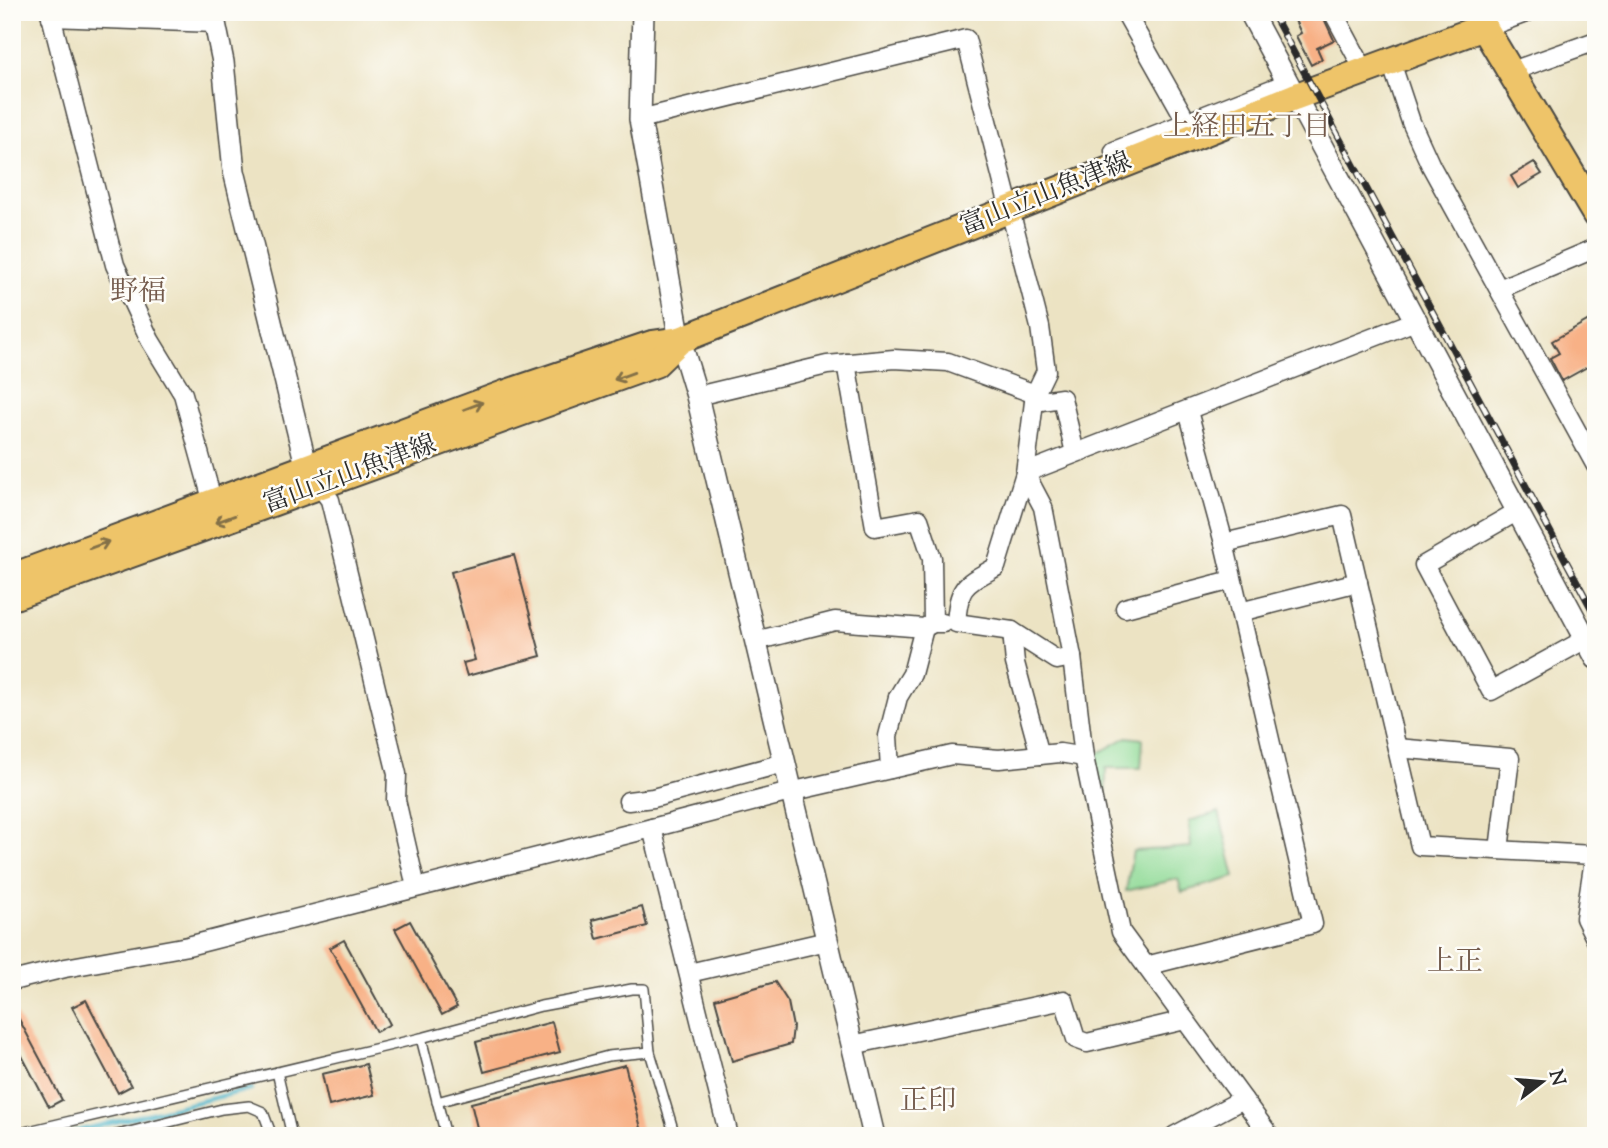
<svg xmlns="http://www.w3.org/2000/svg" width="1608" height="1148" font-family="'Sorts Mill Goudy','Noto Serif JP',serif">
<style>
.green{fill:#8fda96;stroke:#5d8260;stroke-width:2}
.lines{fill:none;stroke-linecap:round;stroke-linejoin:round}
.stream{stroke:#4cb5ca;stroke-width:4.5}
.building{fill:#f8b186}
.service-casing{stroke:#484742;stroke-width:12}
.minor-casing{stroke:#484742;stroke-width:21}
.tertiary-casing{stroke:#484742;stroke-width:24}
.primary-casing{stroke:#484742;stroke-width:30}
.service{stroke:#fff;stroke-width:9}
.minor{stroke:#fff;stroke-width:18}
.tertiary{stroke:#fff;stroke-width:21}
.primary{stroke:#eec469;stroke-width:26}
.rail-casing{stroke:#2b2b2b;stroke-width:7}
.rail{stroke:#fdfcf7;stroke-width:4.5;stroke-dasharray:13;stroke-linecap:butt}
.oneway{stroke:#837047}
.labels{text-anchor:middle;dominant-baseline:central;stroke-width:5;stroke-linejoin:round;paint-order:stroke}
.street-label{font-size:26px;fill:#2b2b2b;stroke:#fdfcf7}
.neighbourhood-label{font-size:28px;fill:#735a4b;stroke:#fdfcf7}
</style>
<rect width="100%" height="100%" fill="#fdfcf7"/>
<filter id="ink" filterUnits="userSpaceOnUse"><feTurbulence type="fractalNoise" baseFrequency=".0143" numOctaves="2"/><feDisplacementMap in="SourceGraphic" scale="14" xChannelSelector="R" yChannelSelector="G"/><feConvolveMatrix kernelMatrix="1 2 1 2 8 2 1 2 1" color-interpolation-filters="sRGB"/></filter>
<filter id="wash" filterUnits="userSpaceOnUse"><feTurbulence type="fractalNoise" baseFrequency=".00686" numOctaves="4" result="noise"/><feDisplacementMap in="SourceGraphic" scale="28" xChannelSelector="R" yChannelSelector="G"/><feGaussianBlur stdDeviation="1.57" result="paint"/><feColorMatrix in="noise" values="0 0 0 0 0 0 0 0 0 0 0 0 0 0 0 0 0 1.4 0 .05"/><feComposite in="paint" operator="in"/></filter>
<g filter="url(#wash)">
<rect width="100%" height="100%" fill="#ece3c3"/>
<g class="green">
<path d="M1127,737L1143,739L1141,768H1106L1105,815L1090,758Z"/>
<path d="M1219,812L1235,877L1182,892L1178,879L1126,891L1133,851L1191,847L1189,821Z"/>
</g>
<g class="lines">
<path class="stream" d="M57,1136L251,1089"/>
</g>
<g id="blocks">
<g class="building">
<path d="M1291,12H1321L1334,40L1317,48L1322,59L1311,65L1296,36L1301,33Z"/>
<path d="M1534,162L1542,174L1518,188L1511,176Z"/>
<path d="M1596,316V362L1562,381L1550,358L1559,353L1552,341Z"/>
<path d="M514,555L541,656L467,676L463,663L475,660L451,572Z"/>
<path d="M642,907L647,926L597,939L592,920Z"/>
<path d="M410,921L457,1007L442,1015L395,929Z"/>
<path d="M344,940L390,1024L376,1032L330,948Z"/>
<path d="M775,982L788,1002L793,1027L791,1044L732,1061L715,999Z"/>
<path d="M86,1000L131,1086L118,1093L72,1007Z"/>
<path d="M12,1006L62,1100L49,1107L12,1037Z"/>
<path d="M552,1022L560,1052L484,1072L476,1042Z"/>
<path d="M366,1064L374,1095L329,1106L322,1074Z"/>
<path d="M625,1065L643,1136H479L471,1103Z"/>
</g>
</g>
</g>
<g filter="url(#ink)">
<use href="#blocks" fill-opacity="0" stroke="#484742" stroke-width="2"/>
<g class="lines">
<defs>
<g id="service">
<path d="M421,1038L446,1136"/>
<path d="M277,1072L292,1136"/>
<path d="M437,1102L608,1056L650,1052"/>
<path d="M12,1135L421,1038L541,1006L632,989H644L650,1052L675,1136"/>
<path d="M113,1136L222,1109L249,1106L263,1112L272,1136"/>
</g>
<g id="minor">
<path d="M50,12L115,265L150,340L183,394L213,503"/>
<path d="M1125,12L1187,122"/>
<path d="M1333,12L1365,72"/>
<path d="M51,17L215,23"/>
<path d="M1391,62L1411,122L1431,166L1596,466"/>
<path d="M1512,71L1596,41"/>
<path d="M640,119L966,39L1040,327L1046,371L1035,394L1025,473L996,567C964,585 959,585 956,623L1012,631L1057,660L1072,657"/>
<path d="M1114,151L1287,83"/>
<path d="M1499,289L1596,248"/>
<path d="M846,363L875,527L919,519L932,558L933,623"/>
<path d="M697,396L827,365L894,359L948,362L1035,394"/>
<path d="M1034,402L1062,398L1075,453"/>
<path d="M1025,473L1043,507L1072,657L1084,757L1121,932L1270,1136"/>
<path d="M1025,473L1418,320"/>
<path d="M313,477L330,500L397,774L396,800L416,887"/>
<path d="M1518,511L1424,565L1491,691L1586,639"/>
<path d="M1224,543L1342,515L1420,846L1594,855"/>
<path d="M1125,608L1232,580"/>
<path d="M1240,612L1358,582"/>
<path d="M1012,631L1015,663L1040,755"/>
<path d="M755,641L835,621L924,628L933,623H943"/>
<path d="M1397,748L1510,758L1499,850"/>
<path d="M890,769L888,736L898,697L912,674L924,628"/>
<path d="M628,801L653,798L784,763"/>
<path d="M652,828L790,792L952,755L999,759L1060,753L1084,757"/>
<path d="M1596,847L1585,918L1596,940"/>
<path d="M1146,966L1313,924L1224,543L1188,411"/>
<path d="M689,973L827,941"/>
<path d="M12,981L65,968L188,946L652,828L729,1136"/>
<path d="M852,1045L1064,1000L1076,1039L1087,1043L1185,1020"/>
<path d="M1174,1136L1243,1099"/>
</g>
<g id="tertiary">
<path d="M643,12L640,119L680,340L697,396L874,1136"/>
<path d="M1250,12L1596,658"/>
<path d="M215,23L223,62L234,171L307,469"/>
<path d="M1484,27L1524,12"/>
</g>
<g id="primary">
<path d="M1475,12L1596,215"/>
<path d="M12,577L507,393L652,344L680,340L1294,97L1484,27"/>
<path d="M12,597L655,364L680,340"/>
</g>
</defs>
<use href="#service" class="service-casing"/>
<use href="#minor" class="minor-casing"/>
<use href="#tertiary" class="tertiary-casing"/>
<use href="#primary" class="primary-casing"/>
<use href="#service" class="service"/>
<use href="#minor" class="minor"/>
<use href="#tertiary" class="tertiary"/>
<use href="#primary" class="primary"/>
<defs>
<path id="rail" d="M1272,12L1596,617"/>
</defs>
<use href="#rail" class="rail-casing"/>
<use href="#rail" class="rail"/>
</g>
<defs><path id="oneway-shaft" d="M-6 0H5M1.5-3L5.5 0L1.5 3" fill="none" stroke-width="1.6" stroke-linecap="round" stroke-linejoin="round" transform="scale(1.75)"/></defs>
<g class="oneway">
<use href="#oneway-shaft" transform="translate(624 376) rotate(160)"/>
<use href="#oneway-shaft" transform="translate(473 406) rotate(-21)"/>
<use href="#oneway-shaft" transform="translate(225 519) rotate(160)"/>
<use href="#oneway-shaft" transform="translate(99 545) rotate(-20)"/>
</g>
</g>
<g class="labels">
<g class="street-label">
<text transform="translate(1046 195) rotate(-22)">富山立山魚津線</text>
<text transform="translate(350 475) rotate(-20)">富山立山魚津線</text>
</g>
<g class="neighbourhood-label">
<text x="1247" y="128">上経田五丁目</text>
<text x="138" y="293">野福</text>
<text x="1455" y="963">上正</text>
<text x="928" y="1102">正印</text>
</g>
</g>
<rect width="1608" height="1148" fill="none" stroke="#fdfcf7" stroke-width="42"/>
<g transform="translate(1542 1082) rotate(74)" stroke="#fdfcf7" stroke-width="5" paint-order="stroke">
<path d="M0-5L12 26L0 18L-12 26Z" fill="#2b2b2b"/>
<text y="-10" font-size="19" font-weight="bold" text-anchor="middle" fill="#2b2b2b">N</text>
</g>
</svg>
